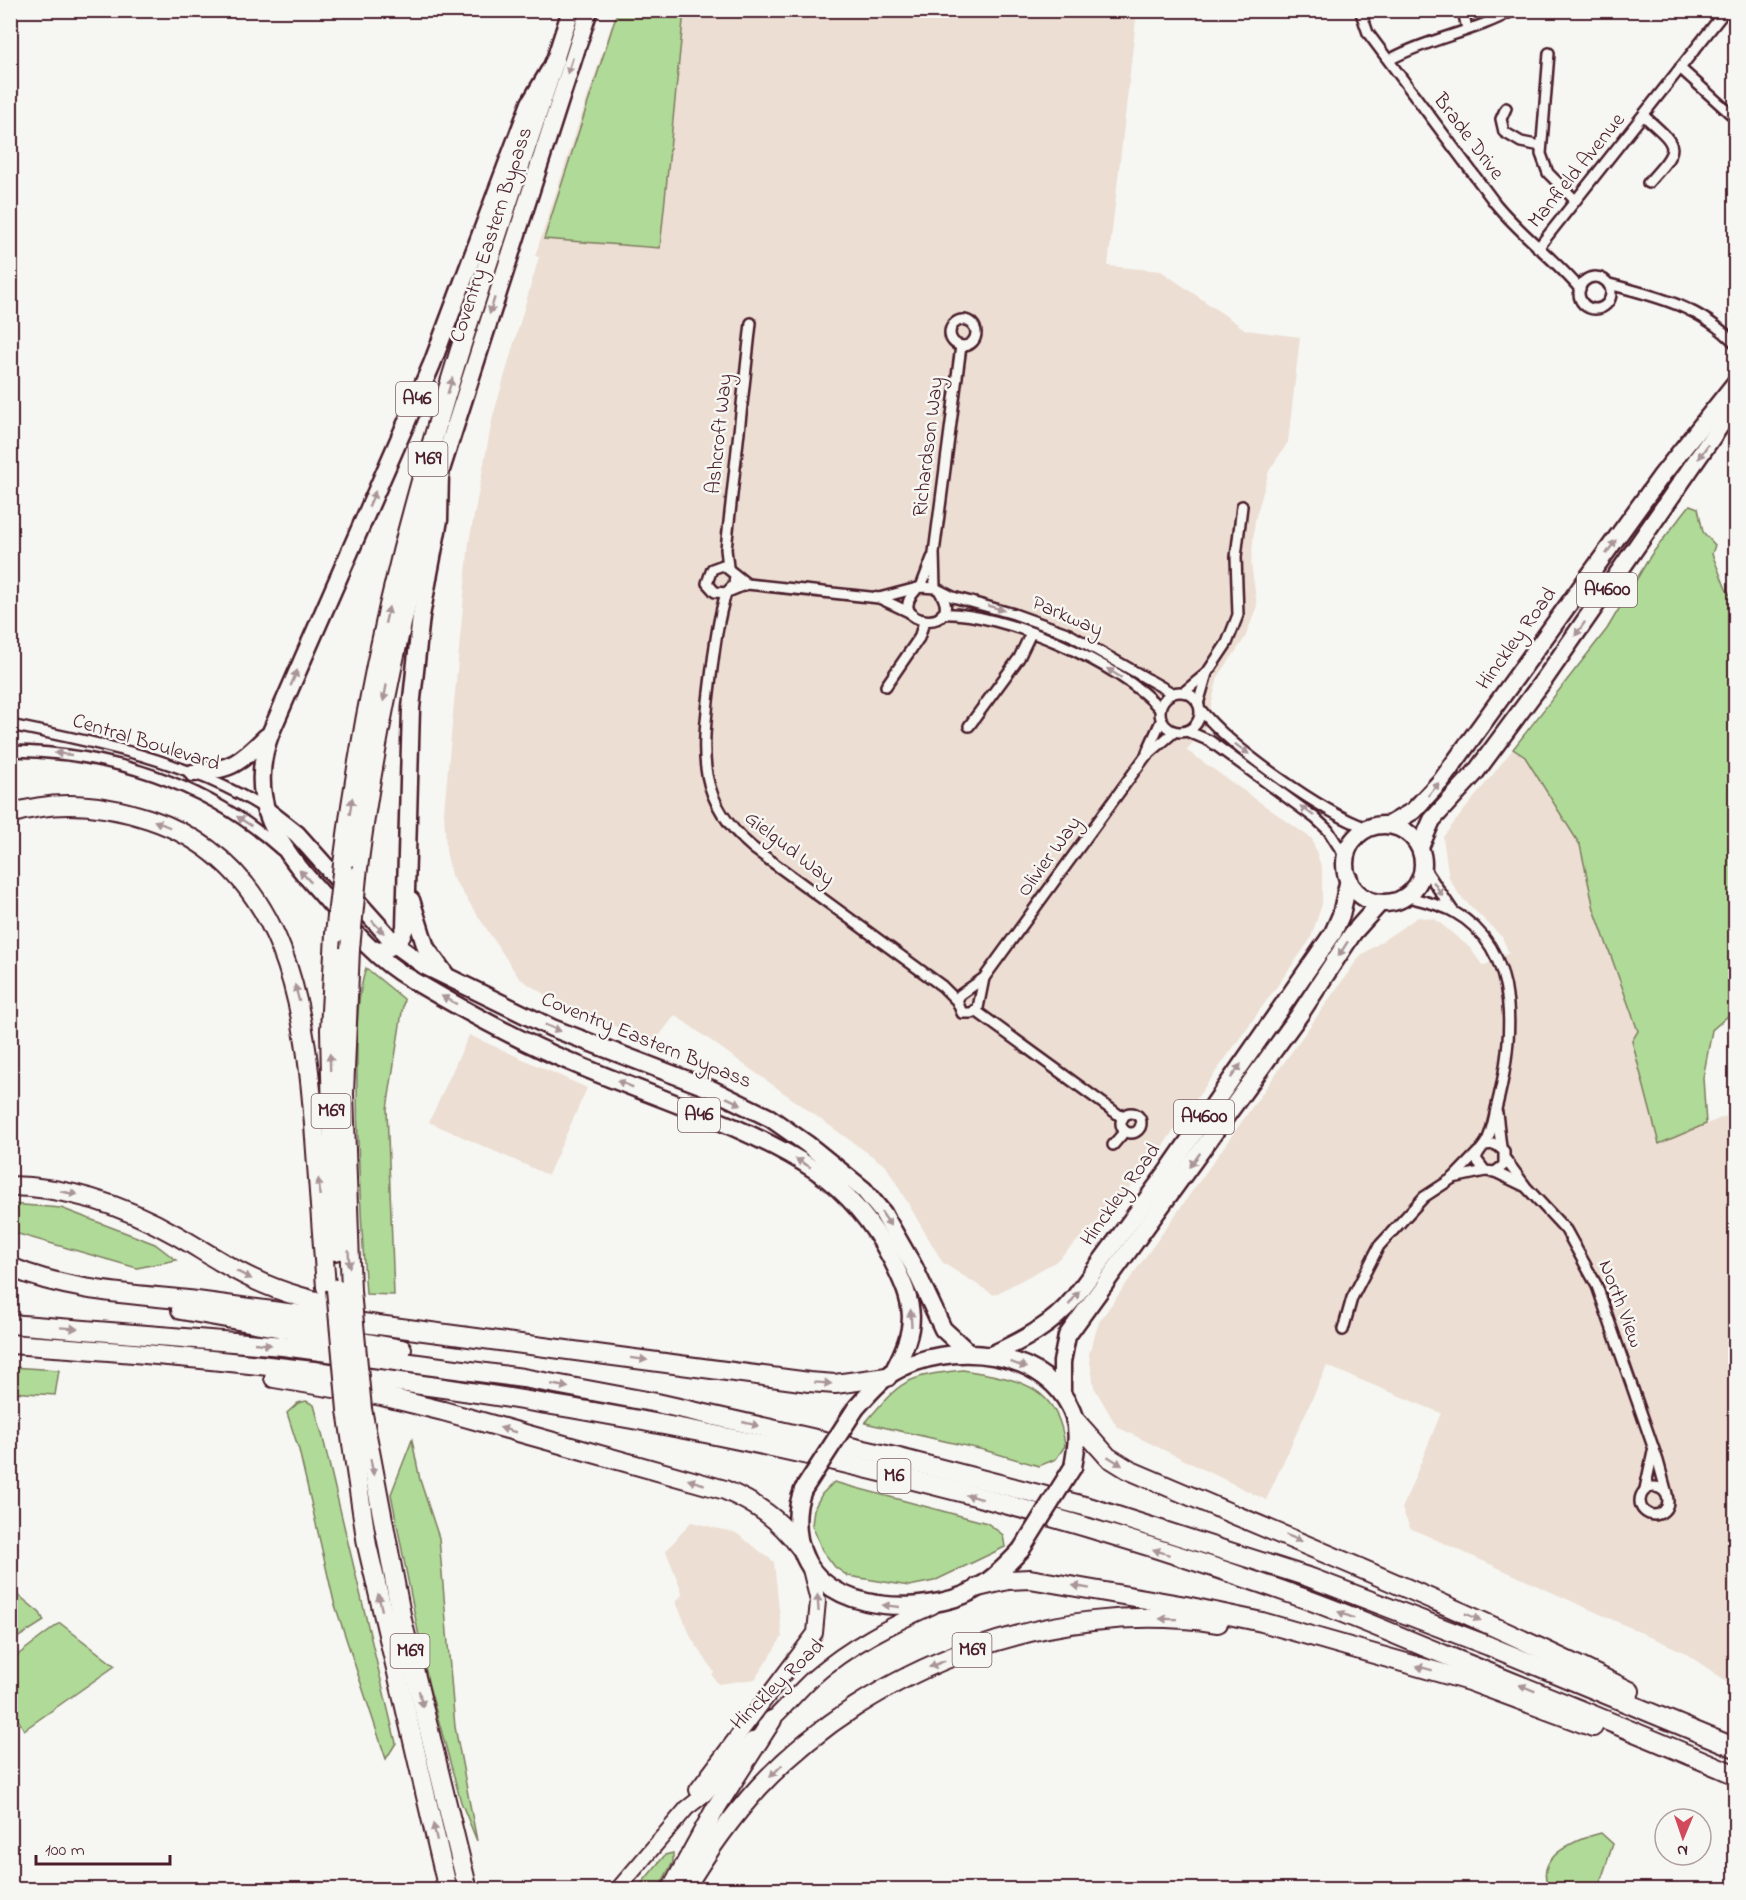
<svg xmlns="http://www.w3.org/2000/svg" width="1746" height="1900" font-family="'Indie Flower',sans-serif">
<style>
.built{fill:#ecded2}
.green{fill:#b0da97;stroke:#7d7c61;stroke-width:1.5}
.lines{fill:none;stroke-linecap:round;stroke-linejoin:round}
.minor-casing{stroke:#4a1f2b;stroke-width:14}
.secondary-casing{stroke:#4a1f2b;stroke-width:18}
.trunk-casing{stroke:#4a1f2b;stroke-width:21}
.motorway-casing{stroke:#4a1f2b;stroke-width:22}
.minor{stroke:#f6f6f2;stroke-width:9}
.secondary{stroke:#f6f6f2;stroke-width:14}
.trunk{stroke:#f6f6f2;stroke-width:16}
.motorway{stroke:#f6f6f2;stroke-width:18}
.trunk-bridge-casing{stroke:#4a1f2b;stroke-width:21;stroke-linecap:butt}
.motorway-bridge-casing{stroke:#4a1f2b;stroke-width:22;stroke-linecap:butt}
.trunk-bridge{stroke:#f6f6f2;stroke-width:16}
.motorway-bridge{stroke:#f6f6f2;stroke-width:18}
.oneway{fill:#a99598}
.labels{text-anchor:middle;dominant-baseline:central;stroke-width:5;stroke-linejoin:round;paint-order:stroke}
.shield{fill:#f6f6f2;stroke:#7e6067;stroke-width:1.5}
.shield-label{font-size:20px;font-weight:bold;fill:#4a1f2b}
.street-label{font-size:21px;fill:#4a1f2b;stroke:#f6f6f2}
</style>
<rect width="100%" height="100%" fill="#f6f6f2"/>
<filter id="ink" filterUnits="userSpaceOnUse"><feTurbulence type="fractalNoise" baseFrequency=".0167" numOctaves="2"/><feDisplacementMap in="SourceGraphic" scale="12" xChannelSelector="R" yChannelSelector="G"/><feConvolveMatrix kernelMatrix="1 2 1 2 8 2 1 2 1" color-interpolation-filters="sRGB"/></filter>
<g filter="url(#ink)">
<g class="built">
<path d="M616,11H1137L1108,266L1161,271L1246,330L1300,337L1288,442L1269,471L1255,520L1251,563L1257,606L1245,638L1218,677L1205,730L1186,750L1312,839L1322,869V904L1310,940L1157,1154L1111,1209L1055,1262L994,1295L943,1263L886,1166L675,1015L654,1043L553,1000L519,978L451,875L446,850L444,811L469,542L493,416L539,257L535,256Z"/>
<path d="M1513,749L1525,757L1580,845L1594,909L1638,1032L1660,1143L1731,1114L1735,1126V1687L1682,1651L1410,1528L1402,1509L1441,1413L1327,1366L1266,1500L1117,1427L1094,1387L1089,1354L1099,1322L1360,956L1418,917L1435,919L1469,947L1483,966L1509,953L1502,937L1460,896L1449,878L1443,837Z"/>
<path d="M469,1035L587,1088L548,1175L429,1122Z"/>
<path d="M691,1522L736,1533L774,1562L782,1637L755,1679L718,1684L712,1675L714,1672L692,1639L676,1602L682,1595L681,1589L666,1551Z"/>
</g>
<g class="green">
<path d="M618,10L684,11L660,248L544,239Z"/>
<path d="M1690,505L1698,508L1703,532L1715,545L1712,554L1726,589L1735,602L1736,1009L1712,1030L1703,1078L1706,1124L1659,1144L1632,1041L1638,1031L1594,909L1580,845L1525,757L1513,749L1607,629L1651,555Z"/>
<path d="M366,968L404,999L387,1109L394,1295L366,1294C361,1221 357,1150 357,1077C357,1042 355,1002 366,968Z"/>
<path d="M11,1204L61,1208L155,1244L176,1260L137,1268L11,1232Z"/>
<path d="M10,1367L59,1370L55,1395L11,1392Z"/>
<path d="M963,1370C1014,1379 1058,1382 1065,1446L1056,1459L1039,1466L984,1450L865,1423C901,1380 906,1376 963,1370Z"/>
<path d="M306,1401L314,1405L322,1434L396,1743L386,1759L334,1602L299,1450L287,1413L298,1403Z"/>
<path d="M412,1440L420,1480L439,1538L455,1727L477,1841L461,1802L428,1682L391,1494Z"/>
<path d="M834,1482L987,1523L1003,1535L1005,1547L934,1581L909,1586L848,1576L835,1567L822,1550L812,1525L814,1509L822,1494Z"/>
<path d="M11,1589L40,1613L44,1621L11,1642Z"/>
<path d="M60,1623L115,1666L24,1730L11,1707V1660Z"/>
<path d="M1601,1833L1613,1844L1598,1889H1550C1531,1858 1576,1839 1601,1833Z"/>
<path d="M673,1853V1862L658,1889H637L665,1855Z"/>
</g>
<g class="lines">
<defs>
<g id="minor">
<path d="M1360,10L1368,33L1495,203C1521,235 1554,258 1580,289"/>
<path d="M1463,10L1467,29"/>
<path d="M1549,53L1541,154L1548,173L1575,200"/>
<path d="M1389,60C1429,38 1475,32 1514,10"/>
<path d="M1680,68L1732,115"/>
<path d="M1506,108L1501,119L1504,132L1521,142L1541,146"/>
<path d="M1644,116C1680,148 1681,146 1648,183"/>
<path d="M1538,248L1726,10"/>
<circle cx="1595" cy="293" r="16"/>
<path d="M1609,284C1656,296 1701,307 1736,344"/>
<circle cx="963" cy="333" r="13"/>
<path d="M728,567L726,549L751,323"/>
<path d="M735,575L734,585L726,593L715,592L707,583L712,569L723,565L747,584"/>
<path d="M921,587L932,558"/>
<path d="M935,588L934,553L961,346"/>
<path d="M916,590C882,626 967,634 940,592"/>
<path d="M730,591L747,584L879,598L911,613"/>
<path d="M726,593C717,623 714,653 710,684C702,753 695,799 753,848L942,986L957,1001L962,1013H972L978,1008L984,978"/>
<path d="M879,598L921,587L935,588L953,597L1014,614L1067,633L1172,693"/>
<path d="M942,614C1001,611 1122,664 1160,709"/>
<path d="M886,686L919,638L924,622"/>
<circle cx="1180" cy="712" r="20"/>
<path d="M1184,692L1207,673"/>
<path d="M1198,704L1207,673L1227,643L1238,615L1236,557L1242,506"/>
<path d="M1200,709C1230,747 1321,812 1367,828"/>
<path d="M10,725C96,742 190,761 265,809"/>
<path d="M969,726L1019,658L1031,633"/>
<path d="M1187,731L1210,741L1315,818L1328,830L1344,855"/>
<path d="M10,751C109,752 207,783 281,850"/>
<path d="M1147,752L1161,721"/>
<path d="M1423,866L1453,911"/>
<path d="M1406,896C1421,901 1440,904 1454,912C1524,951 1513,1044 1496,1109C1494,1119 1491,1135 1485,1144C1481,1150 1478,1151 1476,1159L1485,1171L1495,1172L1504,1165V1151L1495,1144L1485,1145"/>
<path d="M957,1001L960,995L984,978L1145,757L1174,732"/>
<path d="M976,1011L1123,1118"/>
<path d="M1497,1113L1501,1147"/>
<circle cx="1131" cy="1123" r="10"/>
<path d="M1113,1145L1125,1131"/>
<path d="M1506,1160L1526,1187L1566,1230L1597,1286L1658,1461L1667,1494"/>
<path d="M1495,1172L1524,1186"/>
<path d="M1453,1178L1485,1171"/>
<path d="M1343,1330L1352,1298L1379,1246L1424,1197L1453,1178L1478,1152"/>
<circle cx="1654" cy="1501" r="14"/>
<path d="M1645,1489L1653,1452"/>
</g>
<g id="secondary">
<path d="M765,1726C783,1711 797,1692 814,1677C849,1646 891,1625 933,1606"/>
<path d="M697,1790L815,1633L818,1601L810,1569"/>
<path d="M617,1890L687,1808L705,1794L752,1740"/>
</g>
<g id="trunk">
<path d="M571,10L554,63L530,103L432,364L271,732C247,794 272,838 313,884C343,917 370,956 409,978C462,1009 517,1040 573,1063C649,1096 747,1125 815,1170C848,1193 874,1225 892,1260C916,1307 918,1325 893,1372"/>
<path d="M193,773C231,770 240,763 266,737"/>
<path d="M265,809L297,834L396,945L425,966L552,1028L711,1089L770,1118L807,1144L864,1190L883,1213L914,1267L943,1329L969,1353"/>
<circle cx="1384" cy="864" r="39"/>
<path d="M1389,825L1413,811L1441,781L1662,475L1736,382"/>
<path d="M1420,847L1432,820L1475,773L1546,677L1736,403"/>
<path d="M411,900L426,948L445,974"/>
<path d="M373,950C390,950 399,945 405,928L411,708L421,616L439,520L440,473L589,10"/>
<path d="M991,1355C1023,1340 1052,1326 1074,1298L1167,1172L1333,933L1341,915L1349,879"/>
<path d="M1062,1394V1362L1067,1336L1300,1014L1353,933L1380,903"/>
<path d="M856,1408C867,1396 879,1381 892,1373C947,1339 1051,1348 1074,1417C1079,1433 1076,1451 1073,1467"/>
<path d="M803,1490C796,1507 796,1522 799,1539C812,1611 910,1616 964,1595C986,1586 1005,1567 1021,1550"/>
</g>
<g id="motorway">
<path d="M10,814C56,799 104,804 149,819C289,865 306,1012 315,1138C319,1188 322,1237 326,1287"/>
<path d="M343,864C356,760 376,655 402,552C444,387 501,225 554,63"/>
<path d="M357,876C374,739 403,606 440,473"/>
<path d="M335,934L330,1030L335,1251"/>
<path d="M350,949L344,1094L351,1291"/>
<path d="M10,1186C69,1187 125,1206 176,1235C201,1249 225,1266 251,1278C284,1294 317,1302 352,1309"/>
<path d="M10,1267C69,1292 134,1294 197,1301L809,1382L835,1384L887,1377"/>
<path d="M181,1310L402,1349"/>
<path d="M10,1324L283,1346L523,1378L657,1403L895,1457L1092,1508L1311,1578L1489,1646L1736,1748"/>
<path d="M10,1344C449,1371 888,1449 1303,1598C1351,1615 1398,1636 1445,1655C1542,1694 1639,1733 1736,1775"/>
<path d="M274,1378L382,1396L443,1411L725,1490C757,1504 779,1519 800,1547"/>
<path d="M362,1409L402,1620L468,1890"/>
<path d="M347,1410L367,1545L448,1890"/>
<path d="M1075,1420L1108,1457L1129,1470C1297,1542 1466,1610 1630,1691"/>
<path d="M978,1587L1008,1580L1030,1579L1186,1606L1262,1622L1469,1681L1593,1727"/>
<path d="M671,1890L717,1806L772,1720"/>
<path d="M684,1890C706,1853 730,1819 759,1787C872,1666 1053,1598 1218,1623"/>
</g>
</defs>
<use href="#minor" class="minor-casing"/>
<use href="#secondary" class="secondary-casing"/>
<use href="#trunk" class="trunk-casing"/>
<use href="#motorway" class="motorway-casing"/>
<use href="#minor" class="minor"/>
<use href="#secondary" class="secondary"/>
<use href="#trunk" class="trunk"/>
<use href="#motorway" class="motorway"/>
<defs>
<g id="trunk-bridge">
<path d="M803,1490L856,1408"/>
<path d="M1021,1550L1073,1467"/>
</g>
<g id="motorway-bridge">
<path d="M335,934L343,864"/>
<path d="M350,949L357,876"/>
<path d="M336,1289L347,1410"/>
<path d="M351,1291L362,1409"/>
</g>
</defs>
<use href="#trunk-bridge" class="trunk-bridge-casing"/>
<use href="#motorway-bridge" class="motorway-bridge-casing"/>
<use href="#trunk-bridge" class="trunk-bridge"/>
<use href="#motorway-bridge" class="motorway-bridge"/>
</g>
<defs><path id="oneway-solid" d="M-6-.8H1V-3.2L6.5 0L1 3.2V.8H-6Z" transform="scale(1.5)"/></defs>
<g class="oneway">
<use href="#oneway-solid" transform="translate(570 66) rotate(108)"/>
<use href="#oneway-solid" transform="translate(492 306) rotate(107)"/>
<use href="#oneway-solid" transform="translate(450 386) rotate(-73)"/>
<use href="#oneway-solid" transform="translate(1703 452) rotate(124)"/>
<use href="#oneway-solid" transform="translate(372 499) rotate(-66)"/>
<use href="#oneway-solid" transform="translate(1611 547) rotate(-55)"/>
<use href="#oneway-solid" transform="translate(996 608) rotate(16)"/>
<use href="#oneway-solid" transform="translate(387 615) rotate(-77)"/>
<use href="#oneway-solid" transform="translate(1580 629) rotate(125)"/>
<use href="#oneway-solid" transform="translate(1114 673) rotate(-148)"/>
<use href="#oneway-solid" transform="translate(294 678) rotate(-67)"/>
<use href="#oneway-solid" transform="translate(385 693) rotate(101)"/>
<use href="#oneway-solid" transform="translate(1242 749) rotate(36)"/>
<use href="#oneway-solid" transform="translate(63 754) rotate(-174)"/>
<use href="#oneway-solid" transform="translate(1434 789) rotate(-50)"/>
<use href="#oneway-solid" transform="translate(351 806) rotate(-81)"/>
<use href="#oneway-solid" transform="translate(1307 811) rotate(-144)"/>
<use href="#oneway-solid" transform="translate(244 821) rotate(-147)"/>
<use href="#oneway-solid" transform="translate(162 824) rotate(-157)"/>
<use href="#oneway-solid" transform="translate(305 876) rotate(-133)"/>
<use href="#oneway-solid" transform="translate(1438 889) rotate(57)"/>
<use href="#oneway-solid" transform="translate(378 927) rotate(46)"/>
<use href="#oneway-solid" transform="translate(1343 949) rotate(123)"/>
<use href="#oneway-solid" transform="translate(297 993) rotate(-105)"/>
<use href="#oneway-solid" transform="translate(449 1000) rotate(-152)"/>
<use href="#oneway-solid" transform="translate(553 1028) rotate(23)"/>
<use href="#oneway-solid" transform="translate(330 1062) rotate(-91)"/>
<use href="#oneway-solid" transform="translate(1236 1071) rotate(-54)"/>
<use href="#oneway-solid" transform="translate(625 1084) rotate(-158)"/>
<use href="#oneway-solid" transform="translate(734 1101) rotate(26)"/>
<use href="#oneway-solid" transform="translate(1195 1160) rotate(126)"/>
<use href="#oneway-solid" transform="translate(803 1163) rotate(-150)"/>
<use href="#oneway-solid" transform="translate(319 1187) rotate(-94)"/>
<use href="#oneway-solid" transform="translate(69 1193) rotate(11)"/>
<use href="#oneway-solid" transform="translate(886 1219) rotate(56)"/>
<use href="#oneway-solid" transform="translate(349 1259) rotate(87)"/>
<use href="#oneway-solid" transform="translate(244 1275) rotate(27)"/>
<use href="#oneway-solid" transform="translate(1074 1298) rotate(-53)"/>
<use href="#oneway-solid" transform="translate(911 1318) rotate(-93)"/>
<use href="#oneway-solid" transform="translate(69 1328) rotate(4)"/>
<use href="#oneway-solid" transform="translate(263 1344) rotate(6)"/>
<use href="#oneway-solid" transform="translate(639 1359) rotate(7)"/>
<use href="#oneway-solid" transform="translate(1019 1365) rotate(20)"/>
<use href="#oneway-solid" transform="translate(823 1383) rotate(4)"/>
<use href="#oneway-solid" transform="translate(560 1386) rotate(11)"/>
<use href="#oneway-solid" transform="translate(751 1424) rotate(13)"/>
<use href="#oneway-solid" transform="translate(508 1430) rotate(-164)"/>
<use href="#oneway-solid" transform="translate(1115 1461) rotate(32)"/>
<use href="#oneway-solid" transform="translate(372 1467) rotate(80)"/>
<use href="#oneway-solid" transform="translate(696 1482) rotate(-164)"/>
<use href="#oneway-solid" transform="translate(974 1497) rotate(-166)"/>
<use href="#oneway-solid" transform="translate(1294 1538) rotate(22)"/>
<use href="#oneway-solid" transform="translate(1161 1552) rotate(-162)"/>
<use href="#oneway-solid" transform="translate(1081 1587) rotate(-170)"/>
<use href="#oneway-solid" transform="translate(380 1602) rotate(-103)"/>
<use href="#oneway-solid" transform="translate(818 1603) rotate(-94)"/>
<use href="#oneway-solid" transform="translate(891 1606) rotate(-174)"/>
<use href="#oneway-solid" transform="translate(1346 1615) rotate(-158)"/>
<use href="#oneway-solid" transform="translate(1473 1617) rotate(24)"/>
<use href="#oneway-solid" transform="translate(1168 1619) rotate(-179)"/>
<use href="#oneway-solid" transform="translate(937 1664) rotate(158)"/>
<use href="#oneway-solid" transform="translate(1424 1668) rotate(-165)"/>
<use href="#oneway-solid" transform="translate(1527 1688) rotate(-158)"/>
<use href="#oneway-solid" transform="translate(421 1699) rotate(76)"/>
<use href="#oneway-solid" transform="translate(776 1771) rotate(135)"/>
<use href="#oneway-solid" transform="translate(435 1832) rotate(-103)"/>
</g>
</g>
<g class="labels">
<g class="shield">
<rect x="396" y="382" width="42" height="34" rx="4.5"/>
<rect x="408.5" y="442" width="39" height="34" rx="4.5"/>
<rect x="1577" y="573" width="60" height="34" rx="4.5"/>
<rect x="311.5" y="1094" width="39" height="34" rx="4.5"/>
<rect x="678" y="1098" width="42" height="34" rx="4.5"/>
<rect x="1174" y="1100" width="60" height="34" rx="4.5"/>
<rect x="877.5" y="1459" width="33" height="34" rx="4.5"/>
<rect x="952.5" y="1633" width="39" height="34" rx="4.5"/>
<rect x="390.5" y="1634" width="39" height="34" rx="4.5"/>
</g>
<g class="shield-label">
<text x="417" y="399">A46</text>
<text x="428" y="459">M69</text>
<text x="1607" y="590">A4600</text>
<text x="331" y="1111">M69</text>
<text x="699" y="1115">A46</text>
<text x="1204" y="1117">A4600</text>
<text x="894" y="1476">M6</text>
<text x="972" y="1650">M69</text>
<text x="410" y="1651">M69</text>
</g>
<g class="street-label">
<text transform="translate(1468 137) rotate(53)">Brade Drive</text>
<text transform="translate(1577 171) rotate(-51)">Manfield Avenue</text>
<text transform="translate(492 235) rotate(-72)">Coventry Eastern Bypass</text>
<text transform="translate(720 434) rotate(-84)">Ashcroft Way</text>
<text transform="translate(929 447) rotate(-83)">Richardson Way</text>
<text transform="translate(1067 617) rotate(23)">Parkway</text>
<text transform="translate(1517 639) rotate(-54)">Hinckley Road</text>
<text transform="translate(146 743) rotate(17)">Central Boulevard</text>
<text transform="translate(789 849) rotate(38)">Gielgud Way</text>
<text transform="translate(1050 857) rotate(-54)">Olivier Way</text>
<text transform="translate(646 1041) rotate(22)">Coventry Eastern Bypass</text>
<text transform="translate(1121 1195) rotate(-54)">Hinckley Road</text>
<text transform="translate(1620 1304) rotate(69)">North View</text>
<text transform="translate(778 1685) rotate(-44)">Hinckley Road</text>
</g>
</g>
<rect width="1746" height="1900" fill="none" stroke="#f6f6f2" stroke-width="36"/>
<rect x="18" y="18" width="1710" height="1864" fill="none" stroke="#4a1f2b" stroke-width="2" filter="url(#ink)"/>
<g transform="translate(1683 1837) rotate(182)"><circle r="28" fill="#f6f6f2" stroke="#b1a0a2" stroke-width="1.5"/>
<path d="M0-4.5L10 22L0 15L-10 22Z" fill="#d1495b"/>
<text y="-9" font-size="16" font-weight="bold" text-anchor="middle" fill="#4a1f2b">N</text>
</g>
<path d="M36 1855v9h134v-9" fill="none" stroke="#4a1f2b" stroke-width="3"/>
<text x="45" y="1855" font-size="18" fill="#4a1f2b" stroke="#f6f6f2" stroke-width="4.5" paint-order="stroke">100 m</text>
</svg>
